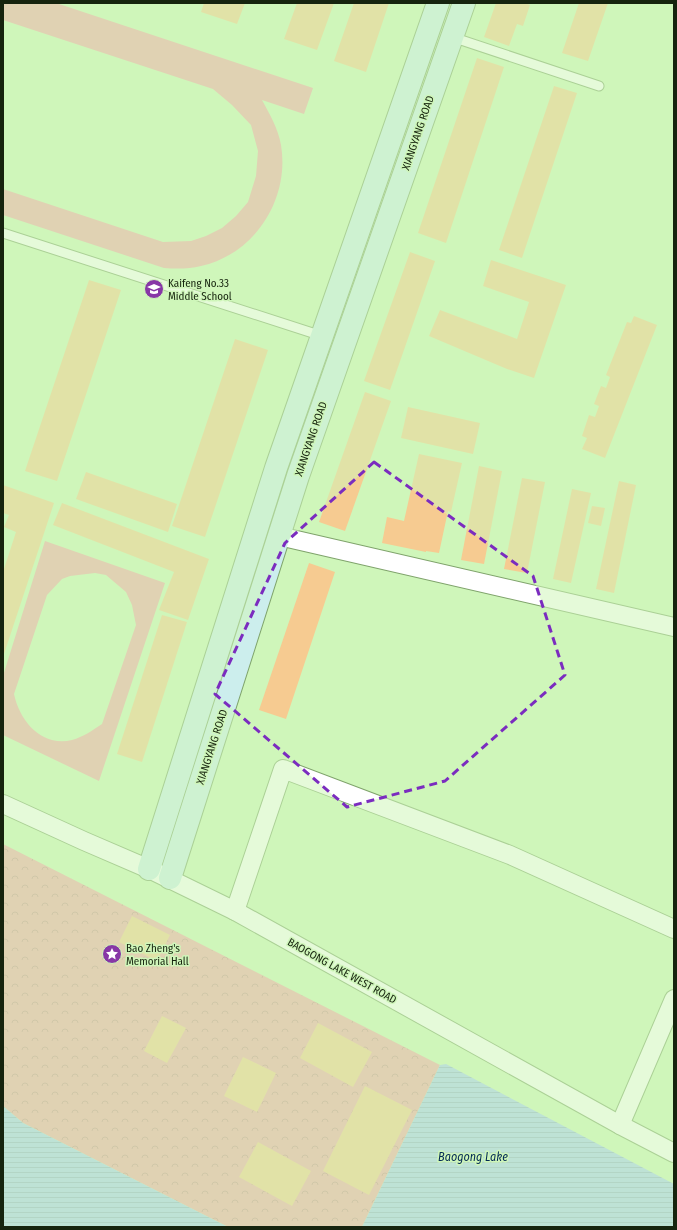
<svg xmlns="http://www.w3.org/2000/svg" width="677" height="1230" font-family="'Fira Sans Condensed',sans-serif">
<style>
.park{fill:url(#park-crowns)}
.pitch{fill:#f4a6ac;fill-rule:evenodd}
.water{fill:url(#water-rules)}
.building{fill:#f6cb91}
.lines{fill:none;stroke-linecap:round;stroke-linejoin:round}
.lane-casing{stroke:#7fa36b;stroke-width:11}
.street-casing{stroke:#7fa36b;stroke-width:20}
.secondary-casing{stroke:#7fa36b;stroke-width:24}
.lane{stroke:#fff;stroke-width:9}
.street{stroke:#fff;stroke-width:18}
.secondary{stroke:#cceeed;stroke-width:22}
.marked{fill:none;stroke:#7b2cbf;stroke-width:3;stroke-dasharray:8 5;stroke-linejoin:round}
.labels{text-anchor:middle;dominant-baseline:central;stroke-width:3;stroke-linejoin:round;paint-order:stroke}
.street-label{font-size:11px;fill:#16240e;stroke:#cff6ba}
.poi-label{font-size:11px;fill:#16240e;stroke:#cff6ba;text-anchor:start}
.water-label{font-size:12px;font-style:italic;fill:#022955;stroke:#cff6ba}
</style>
<defs>
<pattern id="park-crowns" width="20" height="18" patternUnits="userSpaceOnUse"><rect width="20" height="18" fill="#f4a6ac"/><path d="M2 6a3 3 0 1 1 6 0M12 15a3 3 0 1 1 6 0" fill="none" stroke="#d08f93"/></pattern>
<pattern id="water-rules" width="6" height="5" patternUnits="userSpaceOnUse"><rect width="6" height="5" fill="#a8caf6"/><path d="M0 2.5h6" fill="none" stroke="#90add2"/></pattern>
</defs>
<rect width="100%" height="100%" fill="#cff6ba"/>
<path class="park" d="M3,844L440,1065L362,1227H228L23,1123L3,1106Z"/>
<g class="pitch">
<path d="M3,3H56L313,88L304,114L262,100C270,115 278,128 281,145C290,199 255,254 201,266C189,269 177,269 164,268L3,215V189L163,242L191,241L206,236L222,228L236,216L248,202L256,176L258,151L251,125L232,105L213,89L3,20Z"/>
<path d="M45,541L165,583L99,781L3,735V676ZM95,573L106,575L126,592L132,605L136,625L102,724C93,730 83,737 72,740C42,747 20,722 14,694L47,595L62,579L70,576Z"/>
</g>
<g class="water">
<path d="M446,1064L674,1184V1227H362L440,1065Z"/>
<path d="M3,1106L23,1123L228,1227H3Z"/>
</g>
<g class="building">
<path d="M204,3H245L237,24L201,12Z"/>
<path d="M297,3H334L317,50L284,39Z"/>
<path d="M354,3H389L366,72L334,61Z"/>
<path d="M496,3H525L530,5L523,26L517,24L509,46L484,37Z"/>
<path d="M579,3H608L588,61L562,53Z"/>
<path d="M477,58L504,67L446,243L418,233Z"/>
<path d="M554,86L577,93L522,258L499,250Z"/>
<path d="M410,252L435,261L390,390L364,381Z"/>
<path d="M491,260L566,285L534,378L507,369L429,336L440,310L517,339L529,302L483,286Z"/>
<path d="M89,280L121,290L57,481L25,471Z"/>
<path d="M634,316L657,325L605,458L582,449L587,438L582,436L589,415L595,417L599,406L594,404L601,386L606,388L610,377L606,375L627,322L631,323Z"/>
<path d="M235,339L268,350L205,537L172,526Z"/>
<path d="M365,392L391,401L345,531L319,522Z"/>
<path d="M408,407L480,423L473,454L401,438Z"/>
<path d="M419,454L462,463L451,512L448,511L439,553L426,551V552L382,543L387,517L404,521Z"/>
<path d="M479,466L502,471L484,564L461,560Z"/>
<path d="M86,472L177,504L168,532L76,499Z"/>
<path d="M522,478L545,482L527,573L504,569Z"/>
<path d="M619,481L636,485L614,593L596,589Z"/>
<path d="M3,485L54,503L3,657V572L16,532L4,527L9,515L3,513Z"/>
<path d="M572,489L591,493L571,583L553,579Z"/>
<path d="M62,503L209,559L188,620L159,610L174,572L53,525Z"/>
<path d="M592,506L605,508L601,526L588,523Z"/>
<path d="M309,563L335,572L286,719L259,710Z"/>
<path d="M162,615L187,622L142,762L117,754Z"/>
<path d="M132,916L170,935L157,961L119,942Z"/>
<path d="M162,1016L186,1028L167,1063L144,1051Z"/>
<path d="M318,1023L372,1052L353,1087L300,1058Z"/>
<path d="M243,1057L276,1073L257,1112L224,1096Z"/>
<path d="M365,1086L412,1110L369,1195L323,1171Z"/>
<path d="M258,1142L311,1171L292,1206L239,1177Z"/>
</g>
<g class="lines">
<defs>
<g id="lane">
<path d="M452,37L599,86"/>
<path d="M3,233L322,336"/>
</g>
<g id="street">
<path d="M279,536L674,627"/>
<path d="M3,804L84,841L149,869L235,911L620,1125L674,1153"/>
<path d="M235,911L283,769L510,855L674,929"/>
<path d="M620,1125L674,999"/>
</g>
<g id="secondary">
<path d="M149,869L276,468L438,3"/>
<path d="M170,878L298,476L464,3"/>
</g>
</defs>
<use href="#lane" class="lane-casing"/>
<use href="#street" class="street-casing"/>
<use href="#secondary" class="secondary-casing"/>
<use href="#lane" class="lane"/>
<use href="#street" class="street"/>
<use href="#secondary" class="secondary"/>
</g>
<path d="M0 0H677V1230H0ZM374,462L533,576L565,675L445,781L347,807L215,694L285,543Z" fill="#cff6ba" fill-opacity=".55" fill-rule="evenodd"/>
<path class="marked" d="M374,462L533,576L565,675L445,781L347,807L215,694L285,543Z"/>
<defs>
<symbol id="school-disc" viewBox="-11 -11 22 22"><circle r="9.5" fill="#8737a6" stroke="#cff6ba"/><path d="M0-5L7-2L0 1L-7-2ZM-4 1L0 2.5L4 1V4Q0 6-4 4Z" fill="#fff"/></symbol>
<symbol id="sight-disc" viewBox="-11 -11 22 22"><circle r="9.5" fill="#8737a6" stroke="#cff6ba"/><path d="M0-6L1.8-2.2L6-1.7L2.9 1.2L3.7 5.4L0 3.3L-3.7 5.4L-2.9 1.2L-6-1.7L-1.8-2.2Z" fill="#fff"/></symbol>
</defs>
<g fill-rule="evenodd">
<use href="#school-disc" x="143" y="278" width="22" height="22"/>
<use href="#sight-disc" x="101" y="943" width="22" height="22"/>
</g>
<g class="labels">
<g class="street-label">
<text transform="translate(418 133) rotate(-71)">XIANGYANG ROAD</text>
<text transform="translate(311 439) rotate(-71)">XIANGYANG ROAD</text>
<text transform="translate(212 747) rotate(-72)">XIANGYANG ROAD</text>
<text transform="translate(342 971) rotate(29)">BAOGONG LAKE WEST ROAD</text>
</g>
<g class="poi-label">
<text x="168" y="283">Kaifeng No.33<tspan x="168" dy="13">Middle School</tspan></text>
<text x="126" y="948">Bao Zheng's<tspan x="126" dy="13">Memorial Hall</tspan></text>
</g>
<g class="water-label">
<text x="473" y="1157">Baogong Lake</text>
</g>
</g>
<rect width="677" height="1230" fill="none" stroke="#16240e" stroke-width="8"/>
</svg>
